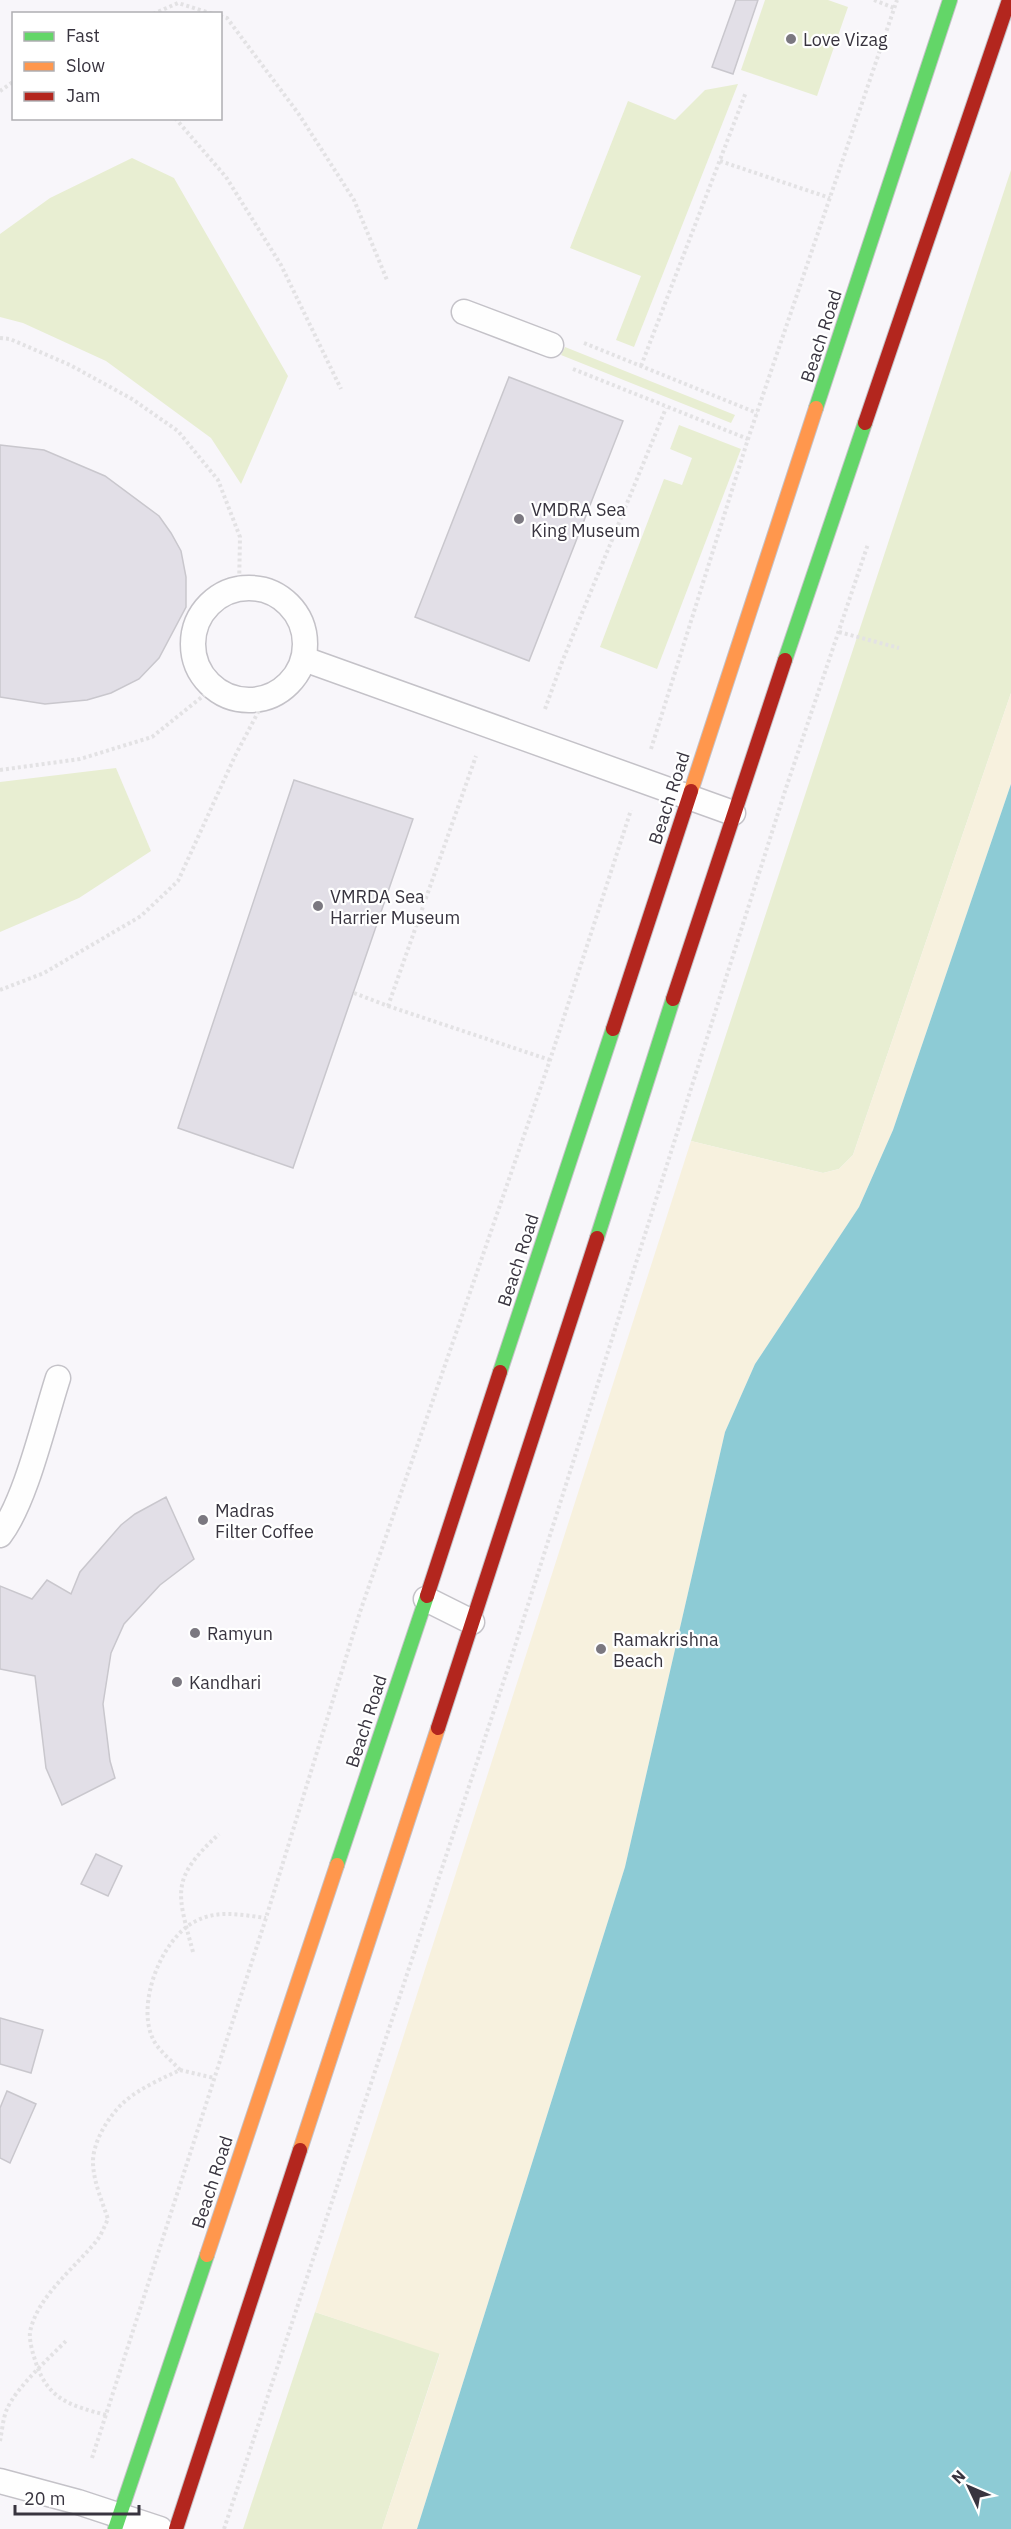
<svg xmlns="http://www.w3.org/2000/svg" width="1011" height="2529" font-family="'IBM Plex Sans',sans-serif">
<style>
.green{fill:#e8eed2}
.sand{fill:#f7f1de}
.water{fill:#8dcbd5}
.building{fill:#e2dfe7;stroke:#c9c7cd;stroke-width:1.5}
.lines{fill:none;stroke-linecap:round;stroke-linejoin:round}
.lane-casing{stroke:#c4c2c8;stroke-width:27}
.fast-casing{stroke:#c4c2c8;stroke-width:16}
.slow-casing{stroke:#c4c2c8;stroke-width:16}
.jam-casing{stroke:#c4c2c8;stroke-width:16}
.path{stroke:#e3e2e4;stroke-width:4;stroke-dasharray:3 3;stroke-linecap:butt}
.lane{stroke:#fefefe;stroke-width:24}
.fast{stroke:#63d668;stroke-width:14}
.slow{stroke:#ff974d;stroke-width:14}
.jam{stroke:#b3261e;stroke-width:14}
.poi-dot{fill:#7b7880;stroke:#fff;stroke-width:2}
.labels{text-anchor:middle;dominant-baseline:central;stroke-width:4.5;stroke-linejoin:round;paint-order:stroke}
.poi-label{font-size:18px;fill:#38343f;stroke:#fff;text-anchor:start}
.street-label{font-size:18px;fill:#38343f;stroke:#fff}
</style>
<rect width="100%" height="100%" fill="#f8f6fa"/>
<g class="green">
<path d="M765,0H828L848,7L817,96L741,70Z"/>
<path d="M738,84L634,347L616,340L641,276L570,248L628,101L675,120L705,90Z"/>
<path d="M132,158L174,178L288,376L241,484L211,438L106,361L23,323L0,317V234L50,198Z"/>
<path d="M1011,170V693L853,1155L839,1169L823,1173L691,1141Z"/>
<path d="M565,347L735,415L731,423L561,355Z"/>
<path d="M679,425L741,449L657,669L600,647L664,479L682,485L692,458L670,449Z"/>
<path d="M116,768L151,851L79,898L0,932V782Z"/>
<path d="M315,2312L440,2353L382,2529H243Z"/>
</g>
<path class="sand" d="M1011,693V784L893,1130L859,1207L755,1364L725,1432L625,1867L417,2529H382L440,2354L315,2312L691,1141L823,1173L839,1169L853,1155Z"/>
<path class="water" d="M1011,784V2529H417L625,1867L725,1432L755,1364L859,1207L893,1130Z"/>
<g class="building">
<path d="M736,0H758L733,74L712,67Z"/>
<path d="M509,377L623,421L529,661L415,617Z"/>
<path d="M0,445L44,450L105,476L159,516L171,533L181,551L186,577V607L159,658L139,679L111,693L87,700L45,704L0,697Z"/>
<path d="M294,780L413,819L293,1168L178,1128Z"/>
<path d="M166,1497L194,1559L160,1585L124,1624L111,1653L103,1704L110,1761L115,1778L62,1805L46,1768L35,1676L0,1669V1586L32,1599L47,1580L71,1594L80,1572L121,1525L135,1514Z"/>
<path d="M96,1854L122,1866L108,1896L81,1884Z"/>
<path d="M0,2018L43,2030L31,2073L0,2064Z"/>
<path d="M7,2091L36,2104L10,2163L0,2158V2108Z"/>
</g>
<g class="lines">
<defs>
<g id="lane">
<path d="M464,312L551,345"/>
<circle cx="249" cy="644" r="56"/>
<path d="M304,659L733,813"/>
<path d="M0,1535C26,1501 44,1421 58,1378"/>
<path d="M426,1599L472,1622"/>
<path d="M0,2481L78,2502L160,2529"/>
</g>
<g id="fast">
<path d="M816,408L950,0"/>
<path d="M785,660L865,423"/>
<path d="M597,1238L673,999"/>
<path d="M500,1372L613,1029"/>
<path d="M337,1865L427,1596"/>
<path d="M115,2529L207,2255"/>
</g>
<g id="slow">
<path d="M691,791L816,408"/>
<path d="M300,2150L438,1728"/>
<path d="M207,2255L337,1865"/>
</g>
<g id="jam">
<path d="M865,423L1009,0"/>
<path d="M673,999L785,660"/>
<path d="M613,1029L691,791"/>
<path d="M427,1596L500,1372"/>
<path d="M438,1728L597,1238"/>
<path d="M176,2529L300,2150"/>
</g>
</defs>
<use href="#lane" class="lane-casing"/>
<use href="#fast" class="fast-casing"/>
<use href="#slow" class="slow-casing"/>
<use href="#jam" class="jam-casing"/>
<g class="path">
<path d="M874,0L894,8"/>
<path d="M153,14L178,3L213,14"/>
<path d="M220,16L227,18L298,113L354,200L387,280"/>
<path d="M0,91L14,81"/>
<path d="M175,118L226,177L281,265L341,389"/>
<path d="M720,161L830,198"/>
<path d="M0,338L10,339L70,365L132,399L178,431L218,480L240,537L239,588"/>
<path d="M584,343L757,413"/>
<path d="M641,366L746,92"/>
<path d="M573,369L748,439"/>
<path d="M839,632L899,648"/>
<path d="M545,709L562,662L666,408"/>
<path d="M651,749L748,439L897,0"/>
<path d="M0,770L80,759L152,737L213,688"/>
<path d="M0,990L44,973L141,916L178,881L235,756L265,699"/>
<path d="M354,993L388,1006L476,756"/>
<path d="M388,1006L550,1060"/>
<path d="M193,1952C177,1892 170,1879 219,1834"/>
<path d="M180,2070C171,2060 158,2050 153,2039C136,2004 161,1940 194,1922C217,1909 242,1915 266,1918"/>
<path d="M106,2415C72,2406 48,2400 36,2363C33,2354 29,2341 30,2332C37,2296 77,2266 98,2239C102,2233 105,2225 108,2219C102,2201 94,2183 93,2164C92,2143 108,2117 123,2103C138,2089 161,2079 180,2070L214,2078"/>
<path d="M0,2441C2,2431 3,2418 7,2409C16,2388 49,2358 66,2341"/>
<path d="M92,2458L266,1918L360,1612L550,1060L631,810"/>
<path d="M224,2529L509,1665L785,791L868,544"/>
</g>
<use href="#lane" class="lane"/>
<use href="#fast" class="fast"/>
<use href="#slow" class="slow"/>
<use href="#jam" class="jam"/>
</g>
<g class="poi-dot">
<circle cx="791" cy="39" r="6"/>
<circle cx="519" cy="519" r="6"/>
<circle cx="318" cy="906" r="6"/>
<circle cx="203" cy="1520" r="6"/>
<circle cx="195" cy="1633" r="6"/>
<circle cx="601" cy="1649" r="6"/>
<circle cx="177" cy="1682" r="6"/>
</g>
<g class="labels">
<g class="poi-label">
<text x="803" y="39">Love Vizag</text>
<text x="531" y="509">VMDRA Sea<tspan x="531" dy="21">King Museum</tspan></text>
<text x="330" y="896">VMRDA Sea<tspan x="330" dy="21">Harrier Museum</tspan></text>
<text x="215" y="1510">Madras<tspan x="215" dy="21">Filter Coffee</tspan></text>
<text x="207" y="1633">Ramyun</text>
<text x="613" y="1639">Ramakrishna<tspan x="613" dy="21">Beach</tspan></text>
<text x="189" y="1682">Kandhari</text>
</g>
<g class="street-label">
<text transform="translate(821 336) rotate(-72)">Beach Road</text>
<text transform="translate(669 798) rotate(-72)">Beach Road</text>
<text transform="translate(518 1260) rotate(-72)">Beach Road</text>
<text transform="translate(366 1721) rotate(-72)">Beach Road</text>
<text transform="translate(212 2182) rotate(-72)">Beach Road</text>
</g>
</g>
<rect x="12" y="12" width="210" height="108" fill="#ffffff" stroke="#afaeb2" stroke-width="1.5"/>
<rect x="24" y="32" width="30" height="9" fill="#63d668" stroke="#afaeb2" stroke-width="1.5"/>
<text x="66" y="42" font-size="18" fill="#38343f">Fast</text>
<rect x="24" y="62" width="30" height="9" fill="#ff974d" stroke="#afaeb2" stroke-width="1.5"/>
<text x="66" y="72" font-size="18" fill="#38343f">Slow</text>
<rect x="24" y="92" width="30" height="9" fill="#b3261e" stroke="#afaeb2" stroke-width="1.5"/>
<text x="66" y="102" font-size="18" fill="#38343f">Jam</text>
<g transform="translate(969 2487) rotate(314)" stroke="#ffffff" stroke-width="4.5" paint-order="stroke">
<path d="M0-4.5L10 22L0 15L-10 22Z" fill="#38343f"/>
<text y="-9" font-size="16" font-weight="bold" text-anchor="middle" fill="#38343f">N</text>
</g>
<path d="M15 2505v9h124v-9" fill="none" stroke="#38343f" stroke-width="3"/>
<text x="24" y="2505" font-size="18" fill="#38343f" stroke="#ffffff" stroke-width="4.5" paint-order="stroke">20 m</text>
</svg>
